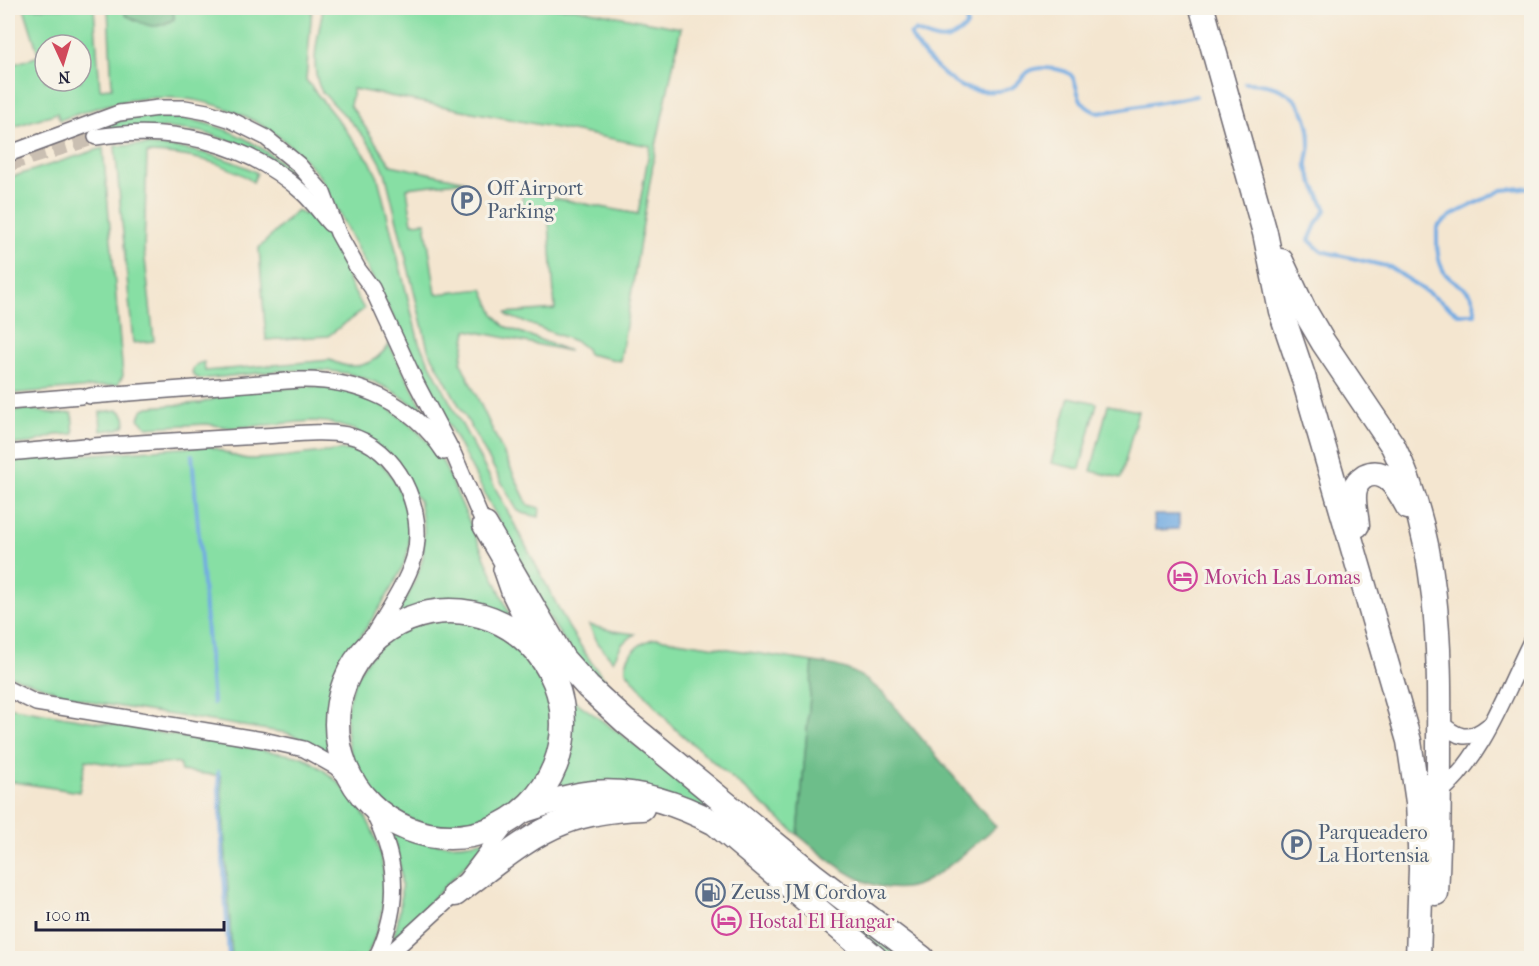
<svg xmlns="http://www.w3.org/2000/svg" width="1539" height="966" font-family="'IM FELL French Canon',serif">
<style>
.green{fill:#87dfa4;stroke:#548070;stroke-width:1.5;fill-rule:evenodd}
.forest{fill:#6dbe8a;stroke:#487062;stroke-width:1.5}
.water{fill:#72abe2;stroke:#4a668e;stroke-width:1.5}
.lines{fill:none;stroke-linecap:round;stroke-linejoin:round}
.stream{stroke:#72abe2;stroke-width:4}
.street-tunnel{stroke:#cabfb2;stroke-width:15;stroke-dasharray:15 8;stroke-linecap:butt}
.street-casing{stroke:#6c676f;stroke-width:18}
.primary-casing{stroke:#6c676f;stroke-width:27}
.street{stroke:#fff;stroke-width:15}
.primary{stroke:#fff;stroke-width:24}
.labels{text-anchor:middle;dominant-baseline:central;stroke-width:6;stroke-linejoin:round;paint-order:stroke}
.service-label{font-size:20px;fill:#4e5e75;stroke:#f7f3e8;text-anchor:start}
.hotel-label{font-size:20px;fill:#b23c85;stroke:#f7f3e8;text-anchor:start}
</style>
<rect width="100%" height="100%" fill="#f7f3e8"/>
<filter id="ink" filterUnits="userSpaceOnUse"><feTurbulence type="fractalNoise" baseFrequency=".0167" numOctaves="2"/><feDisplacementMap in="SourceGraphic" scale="12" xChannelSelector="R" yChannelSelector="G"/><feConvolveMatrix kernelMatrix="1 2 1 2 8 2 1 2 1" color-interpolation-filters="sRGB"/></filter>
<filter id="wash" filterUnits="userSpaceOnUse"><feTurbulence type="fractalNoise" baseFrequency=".008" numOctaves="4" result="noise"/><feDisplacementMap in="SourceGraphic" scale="24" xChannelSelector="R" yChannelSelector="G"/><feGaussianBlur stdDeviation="1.35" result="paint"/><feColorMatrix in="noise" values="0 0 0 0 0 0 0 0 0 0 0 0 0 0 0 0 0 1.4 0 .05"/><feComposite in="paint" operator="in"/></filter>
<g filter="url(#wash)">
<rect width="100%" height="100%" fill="#f4e6d0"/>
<g class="green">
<path d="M24,8H94L100,89L112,88L108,8H125L126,15L174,19L173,8H312L306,80L370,161L378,178L419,343L569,628L591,662L622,702L581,666L551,621L320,177C276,122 211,90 139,99C112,102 86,111 60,120L57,113L13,127L8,110V66L39,56ZM45,45H81V81H45Z"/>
<path d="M323,8H574L681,28L656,146L620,361L588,354L586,349L577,342L508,316L506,313L555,309L548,209L523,211L522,192L638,214L650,146L353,89L350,105L391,165L466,181L407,188L412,223L425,222L436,294L483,289L494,314L504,326L569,351L467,330L461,363L528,505L540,508L539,517L522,513L517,510L428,349L385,172C372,140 346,117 322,92C308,67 319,34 323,8Z"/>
<path d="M149,116C209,116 258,137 300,180L267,157L237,143L202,132L167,128L90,136L91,129L131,118Z"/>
<path d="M145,145C184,147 223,154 257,173L253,182C225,161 181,153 147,153L144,250L154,341L133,343L115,146Z"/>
<path d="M103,148L123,376L117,385L8,394V178Z"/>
<path d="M297,210L304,215L308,210L323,227L342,257L349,283L364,309L328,336L266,340L259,248Z"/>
<path d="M389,344L426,414C405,398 383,383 357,376C311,363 248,375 200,379L194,376L192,372C194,365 197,363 204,362L205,371L330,360C353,372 375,366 389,344Z"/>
<path d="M310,386C366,388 414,416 444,464L511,617C471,598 431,599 392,618L408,596L419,570L423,557L424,528L419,500L355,430L327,422L312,421L232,428L207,424L147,427L139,419L142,410L148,407L201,403L235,392Z"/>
<path d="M1069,397L1097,403L1080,469L1051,463Z"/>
<path d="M1108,405L1138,411L1121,478L1091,471Z"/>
<path d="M30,409L55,414L72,413L74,434L55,435L32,443L8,445V411Z"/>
<path d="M118,410C124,413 128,419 124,426L118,429L101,431L100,412Z"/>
<path d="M210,446C221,450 236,459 249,459C274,459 300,454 326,452C334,451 345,449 353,450C395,457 408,504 409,539C410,554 402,569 395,582C361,645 316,676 334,756L314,744L287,733L96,703L64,694L8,675V460Z"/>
<circle cx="450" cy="723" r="104"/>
<path d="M589,625L613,631L635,634L622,644L613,661L598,643Z"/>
<path d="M657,638L813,662L798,835L672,726L626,671C624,653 642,641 657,638Z"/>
<path d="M568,696L719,805L906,958H890L823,906L712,813L542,800C566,769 575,735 568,696Z"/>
<path d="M8,707L303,757C379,799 405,881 366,958H232L221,776L181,771L179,763L120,766L86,760L79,792L8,781Z"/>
<path d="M391,832C425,846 456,848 491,839L392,941C405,904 405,869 391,832Z"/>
</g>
<g class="forest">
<path d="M125,8H173L174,19C153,32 146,25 125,15Z"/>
<path d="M813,662C847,666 861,673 886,696L996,827C975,843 946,872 922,883C876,904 831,861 798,835Z"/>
</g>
<path class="water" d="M1154,515H1179V529L1155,530Z"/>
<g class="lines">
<g class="stream">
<path d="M965,8L967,26C947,46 938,41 915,31L910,35C918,50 949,84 966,88C978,92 999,93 1011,88C1018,85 1022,77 1028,72C1037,66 1054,68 1064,71C1084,77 1068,104 1099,113L1196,96"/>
<path d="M1245,83C1285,83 1310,101 1310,144C1310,151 1306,159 1307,167C1309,178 1321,198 1326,210L1317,222L1309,240L1321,251L1390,267L1459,314H1475C1477,284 1452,288 1443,270C1436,256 1437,242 1437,227L1452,215L1502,190L1532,187"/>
<path d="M192,455L213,703"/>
<path d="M218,772L229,958"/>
</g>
</g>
</g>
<g filter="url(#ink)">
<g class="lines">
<path class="street-tunnel" d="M8,164L96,137"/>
<defs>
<g id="street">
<path d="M96,137C170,125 246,141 303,193C313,202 321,214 330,224"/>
<path d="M8,154L119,113L159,108H185L207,112L229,119L265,137L298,164L323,193L338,233L358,269L372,288L416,383L454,455L487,532"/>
<path d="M90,396L300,380C358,379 412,403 444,452"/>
<path d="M8,402L81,396"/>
<path d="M93,446C149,442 205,439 261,436C289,435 319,430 347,435C398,446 427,510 414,558C406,586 379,624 364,650"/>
<path d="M8,453L85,446"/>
<path d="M501,569L510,595L540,656"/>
<path d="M8,689L36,703L263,740L304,749L336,767L353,783"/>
<path d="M1439,721C1457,738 1468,742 1488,726"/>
<path d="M1439,794C1485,754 1505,693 1532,639"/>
<path d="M367,802C398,855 403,902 376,958"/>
<path d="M385,958L455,894L512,819"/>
</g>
<g id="primary">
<path d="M1202,8L1265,233L1281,311L1303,376L1409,741L1418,802L1421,869L1418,958"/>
<path d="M1281,261L1303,308L1323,342L1393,446C1439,539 1440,645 1439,746C1439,795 1439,844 1436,893"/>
<path d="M485,525L563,659L588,687L625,721L813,875L922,958"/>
<path d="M1357,525C1356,513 1351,497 1356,486C1357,482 1362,478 1365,476C1387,466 1400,492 1408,507"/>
<circle cx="450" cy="724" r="113"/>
<path d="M525,810C544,804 564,797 584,794C629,787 675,802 715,823L875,958"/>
<path d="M455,894C488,870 526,836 564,822C589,812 615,809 642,808"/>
</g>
</defs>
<use href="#street" class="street-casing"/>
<use href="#primary" class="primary-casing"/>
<use href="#street" class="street"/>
<use href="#primary" class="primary"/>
</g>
</g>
<defs>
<symbol id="parking-ring" viewBox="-11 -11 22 22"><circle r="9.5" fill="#f7f3e8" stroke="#5c6f8a" stroke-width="1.5"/><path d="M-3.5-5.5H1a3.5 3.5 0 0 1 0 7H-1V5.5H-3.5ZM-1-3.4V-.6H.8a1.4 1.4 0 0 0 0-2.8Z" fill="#5c6f8a"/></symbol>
<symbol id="hotel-ring" viewBox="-11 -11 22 22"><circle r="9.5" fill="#f7f3e8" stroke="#d1479c" stroke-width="1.5"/><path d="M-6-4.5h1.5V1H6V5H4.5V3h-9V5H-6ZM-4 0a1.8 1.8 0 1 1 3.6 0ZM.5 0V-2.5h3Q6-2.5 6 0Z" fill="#d1479c"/></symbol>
<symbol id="fuel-ring" viewBox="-11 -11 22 22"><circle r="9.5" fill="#f7f3e8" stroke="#5c6f8a" stroke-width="1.5"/><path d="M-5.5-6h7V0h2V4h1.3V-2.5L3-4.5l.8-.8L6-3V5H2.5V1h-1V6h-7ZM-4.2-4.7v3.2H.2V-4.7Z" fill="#5c6f8a"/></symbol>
</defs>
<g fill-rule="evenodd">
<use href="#parking-ring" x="450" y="184" width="33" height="33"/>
<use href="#hotel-ring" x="1166" y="560" width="33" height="33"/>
<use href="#parking-ring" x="1280" y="828" width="33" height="33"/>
<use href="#fuel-ring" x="694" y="876" width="33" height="33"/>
<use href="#hotel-ring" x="710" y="904" width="33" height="33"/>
</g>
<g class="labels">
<g class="service-label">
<text x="487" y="188">Off Airport<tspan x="487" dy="23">Parking</tspan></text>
<text x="1318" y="832">Parqueadero<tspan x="1318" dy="23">La Hortensia</tspan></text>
<text x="731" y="892">Zeuss JM Cordova</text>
</g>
<g class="hotel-label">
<text x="1204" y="577">Movich Las Lomas</text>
<text x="748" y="921">Hostal El Hangar</text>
</g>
</g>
<rect width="1539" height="966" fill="none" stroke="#f7f3e8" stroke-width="30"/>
<g transform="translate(63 63) rotate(176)"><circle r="28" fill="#f7f3e8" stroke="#a29fa3" stroke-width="1.5"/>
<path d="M0-4.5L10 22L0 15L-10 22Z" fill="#d1495b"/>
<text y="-9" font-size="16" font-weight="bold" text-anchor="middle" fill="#22223b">N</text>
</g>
<path d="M36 921v9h188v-9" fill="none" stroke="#22223b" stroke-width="3"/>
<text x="45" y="921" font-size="18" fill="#22223b" stroke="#f7f3e8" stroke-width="4.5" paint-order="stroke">100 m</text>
</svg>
